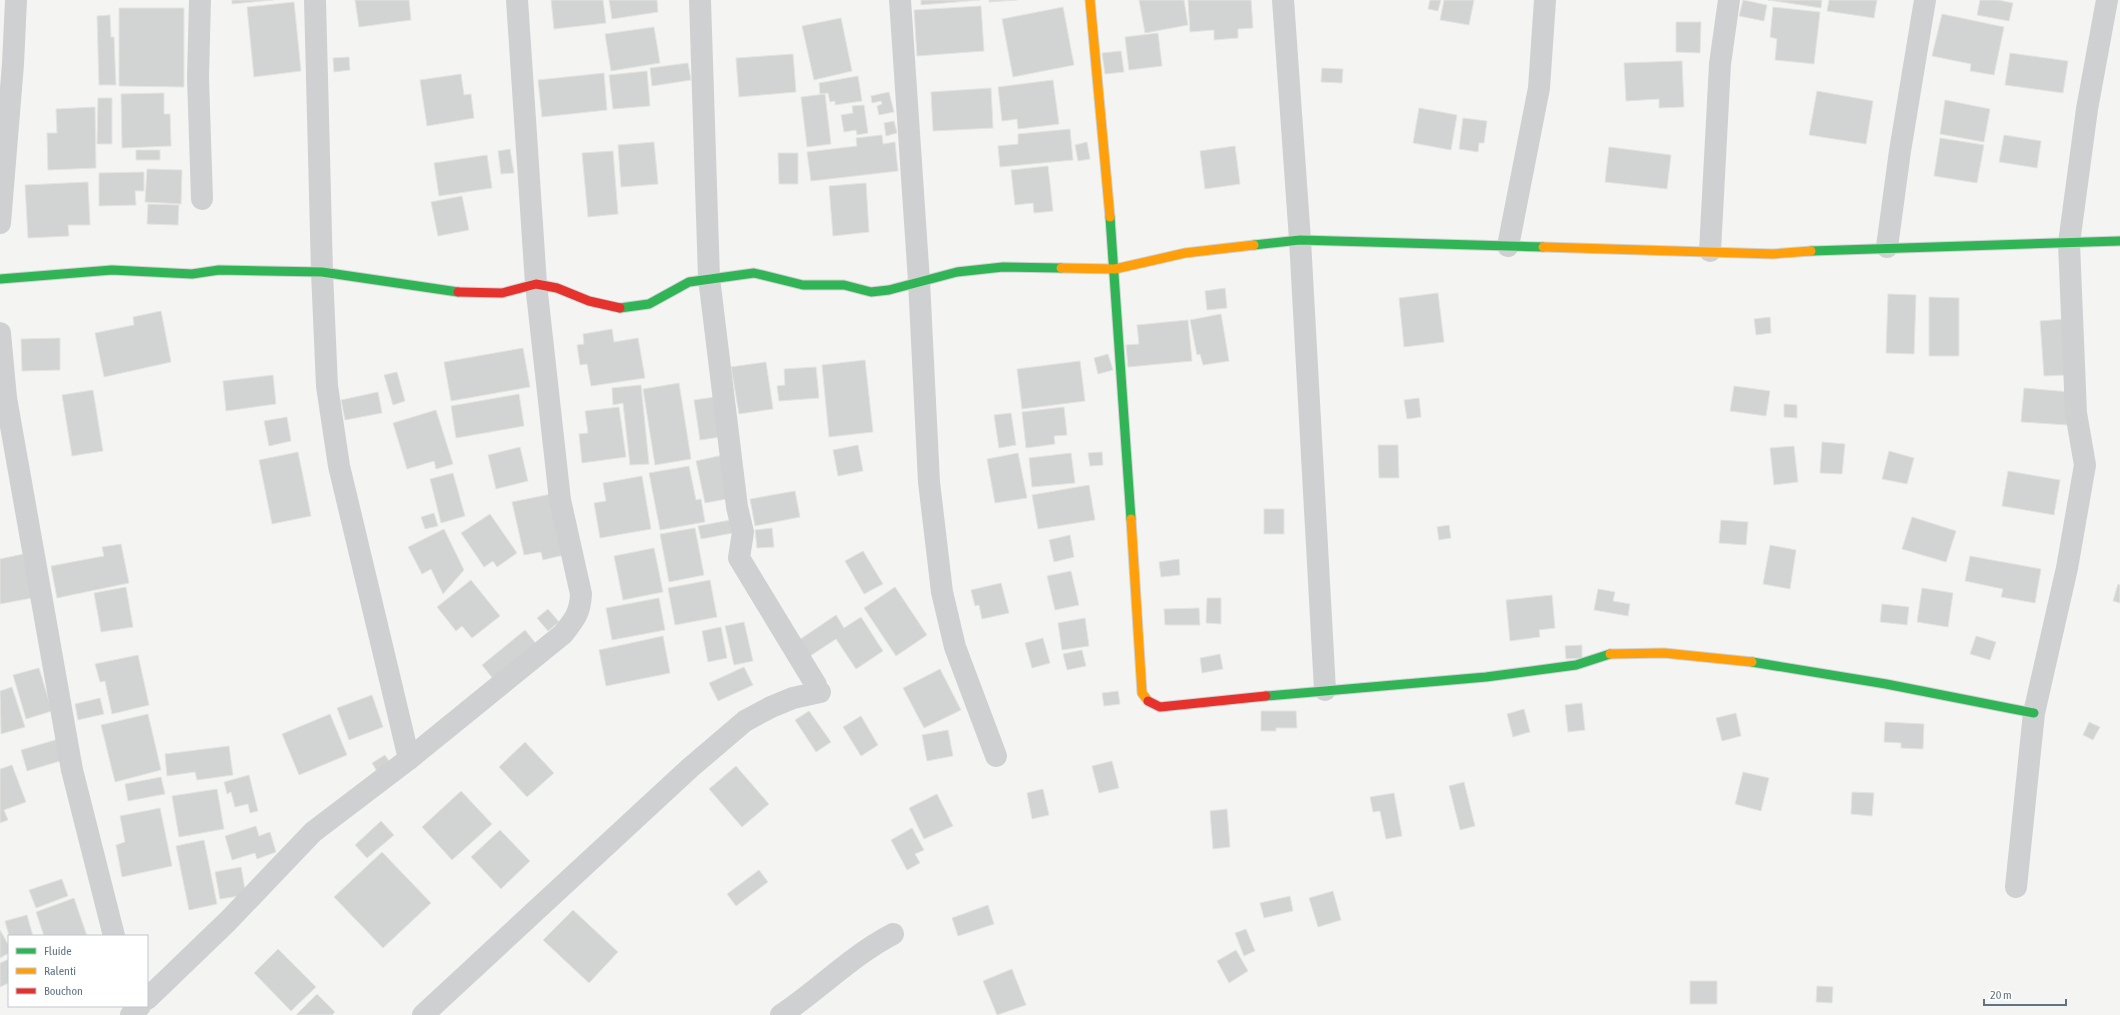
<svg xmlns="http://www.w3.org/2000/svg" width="2120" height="1015" font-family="'Asap Condensed',sans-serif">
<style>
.building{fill:#d2d3d3;stroke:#e4e4e2}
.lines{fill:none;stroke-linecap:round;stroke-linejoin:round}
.fast-casing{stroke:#d0d2d3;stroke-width:11}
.slow-casing{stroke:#d0d2d3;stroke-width:11}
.jam-casing{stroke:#d0d2d3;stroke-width:11}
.street{stroke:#cfd0d1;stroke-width:22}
.fast{stroke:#30b455;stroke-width:9}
.slow{stroke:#ff9f0a;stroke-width:9}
.jam{stroke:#e5322d;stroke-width:9}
</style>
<rect width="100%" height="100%" fill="#f4f5f2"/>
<g class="building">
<path d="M232,0H273L232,4Z"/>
<path d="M355,0H409L411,20L359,27Z"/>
<path d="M551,0H603L606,23L554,29Z"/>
<path d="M609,0H657L658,12L612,19Z"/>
<path d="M921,0H980L921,5Z"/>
<path d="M989,0H1017L989,2Z"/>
<path d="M1139,0H1184L1188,25L1145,33Z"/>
<path d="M1188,0H1251L1253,28L1238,29V38L1214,40V30L1190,32Z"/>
<path d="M1430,0H1441L1438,11L1428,9Z"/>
<path d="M1444,0H1474L1469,25L1440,20Z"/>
<path d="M1743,0L1767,5L1764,21L1739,16Z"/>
<path d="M1768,0H1822L1821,8Z"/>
<path d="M1829,0H1877L1874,18L1827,11Z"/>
<path d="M1980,0H1998L2013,3L2009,21L1977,15Z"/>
<path d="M294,2L301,71L254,77L247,7Z"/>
<path d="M981,6L984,51L917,56L914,10Z"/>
<path d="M1063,7L1074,65L1013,77L1002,19Z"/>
<path d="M1773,7L1820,12L1814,64L1775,60L1777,39L1770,37Z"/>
<path d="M119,8H184V87L119,86Z"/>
<path d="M1942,14L2004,27L1994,75L1970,71L1971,64L1932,56Z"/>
<path d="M110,15L111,37H114L116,85H99L97,16Z"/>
<path d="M841,18L852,71L814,80L802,26Z"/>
<path d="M1676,22H1701L1700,53L1676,52Z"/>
<path d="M654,27L660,63L611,71L605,34Z"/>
<path d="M1158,33L1162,66L1129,70L1125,37Z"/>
<path d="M1121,51L1124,72L1105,74L1102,53Z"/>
<path d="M2010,53L2068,61L2063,93L2005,85Z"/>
<path d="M793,54L796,92L739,97L736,58Z"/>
<path d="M349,57L350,70L334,72L333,58Z"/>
<path d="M1682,61L1684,107L1659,108V99L1626,101L1624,63Z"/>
<path d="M688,63L691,80L652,86L650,68Z"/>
<path d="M1322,68L1343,69L1342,83L1321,82Z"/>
<path d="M647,71L650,106L613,109L609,75Z"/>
<path d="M604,73L607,110L542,117L538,80Z"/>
<path d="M461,74L464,95L471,94L474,118L427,126L420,80Z"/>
<path d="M858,76L862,101L835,105V101L830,102L828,93L820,94L819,83Z"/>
<path d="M1053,80L1059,124L1018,129L1017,119L1002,121L998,87Z"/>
<path d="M991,88L993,128L933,131L931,92Z"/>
<path d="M1817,91L1873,101L1866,144L1809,135Z"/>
<path d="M889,92L894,112L879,115L877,106L882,104L881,101L872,103L871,96Z"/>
<path d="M164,93V114H170L171,146L122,148L121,94Z"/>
<path d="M825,94L831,144L807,147L801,97Z"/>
<path d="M98,98H112V144H97Z"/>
<path d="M1945,100L1990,109L1984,142L1940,134Z"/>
<path d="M864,105L868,133L857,135L856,130L844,132L841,115L853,113L852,106Z"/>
<path d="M95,107L96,168L48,170L47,133H57L56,109Z"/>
<path d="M1419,108L1457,115L1451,150L1413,143Z"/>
<path d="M1463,118L1487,121L1484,143H1479L1478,152L1459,149Z"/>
<path d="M894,121L897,133L886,136L884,123Z"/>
<path d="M1070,129L1073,160L1000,167L998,146L1018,144V134Z"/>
<path d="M882,135L883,144L895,142L898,171L811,181L807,152L857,146L856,138Z"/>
<path d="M2004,135L2041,141L2037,168L1999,162Z"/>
<path d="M1940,138L1984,145L1977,183L1934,176Z"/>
<path d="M654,142L658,184L621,187L618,145Z"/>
<path d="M1087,142L1090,159L1078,161L1075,145Z"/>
<path d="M1235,146L1240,184L1205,189L1200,151Z"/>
<path d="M1609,147L1671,155L1667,189L1605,182Z"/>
<path d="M510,149L514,173L501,174L498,151Z"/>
<rect x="136" y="150" width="24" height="10"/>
<path d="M613,151L618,214L588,217L582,153Z"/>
<path d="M778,153H798V184H779Z"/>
<path d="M487,155L492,188L439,196L434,163Z"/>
<path d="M1048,166L1053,211L1034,213L1033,203L1015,205L1011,170Z"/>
<path d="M147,169L182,170L181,204L145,202Z"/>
<path d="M144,172V191H135L136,205L99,206V173Z"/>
<path d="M88,182L90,225H68L69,236L28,238L25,185Z"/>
<path d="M866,183L869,232L833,236L829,186Z"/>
<path d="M462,196L469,230L438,236L431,202Z"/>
<path d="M148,204L179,205L178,225L147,224Z"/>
<path d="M1225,288L1227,308L1207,310L1205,291Z"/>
<path d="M1438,293L1444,342L1404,347L1399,298Z"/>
<path d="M1888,294L1916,295L1914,354L1886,353Z"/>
<path d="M1929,297L1959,298V356H1929Z"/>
<path d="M161,311L171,362L104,377L95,333L134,325L133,317Z"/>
<path d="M1221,314L1229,361L1203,365L1200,354L1197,355L1190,320Z"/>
<path d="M1770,317L1771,333L1756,335L1754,319Z"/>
<path d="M2064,319L2067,375L2044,376L2040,321Z"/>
<path d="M1188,320L1192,361L1128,367L1126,345L1139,344L1137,325Z"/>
<path d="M612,329L614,342L638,338L645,378L591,386L587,364L580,365L577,345L584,344L583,334Z"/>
<path d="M60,338V370L22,371L21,339Z"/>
<path d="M523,348L530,387L451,401L444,362Z"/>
<path d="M1108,354L1113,370L1098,374L1094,358Z"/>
<path d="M865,360L873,432L829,437L822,365Z"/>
<path d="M1080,361L1085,401L1022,409L1017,369Z"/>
<path d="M766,362L773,409L739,414L731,367Z"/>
<path d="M816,367L819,398L779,401L777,386L785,385L784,369Z"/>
<path d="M397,372L405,401L393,405L384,375Z"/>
<path d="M273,375L276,404L226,411L223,381Z"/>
<path d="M679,383L691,459L655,465L643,389Z"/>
<path d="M641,385L649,464L630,465L623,403L613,405L612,388Z"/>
<path d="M1734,386L1770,391L1766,416L1730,411Z"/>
<path d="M2024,388L2070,392L2067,425L2021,422Z"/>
<path d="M93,390L103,451L72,456L62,395Z"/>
<path d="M378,392L382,413L345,420L341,400Z"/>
<path d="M519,394L524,426L456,438L451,406Z"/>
<path d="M715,397L721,437L700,440L694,400Z"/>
<path d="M1419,398L1421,417L1407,419L1404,400Z"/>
<path d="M1784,404L1797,405V418L1784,417Z"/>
<path d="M619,407L626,457L582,463L579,434L588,433L585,411Z"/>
<path d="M1064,407L1067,435L1054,436L1055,444L1026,448L1022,412Z"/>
<path d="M436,410L453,464L436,469L434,461L407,469L393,423Z"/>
<path d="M1011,413L1016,445L999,448L994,415Z"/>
<path d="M287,417L291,441L269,446L264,421Z"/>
<path d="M1822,442L1845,444L1842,474L1820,473Z"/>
<path d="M858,445L863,471L838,476L833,450Z"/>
<path d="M1378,445H1398L1399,478H1379Z"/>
<path d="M1794,446L1798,482L1774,485L1770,448Z"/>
<path d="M520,447L528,481L496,489L488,455Z"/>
<path d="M1889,451L1914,458L1907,484L1882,479Z"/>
<path d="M298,452L311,516L272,524L259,460Z"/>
<path d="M1102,452L1103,465L1090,466L1088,453Z"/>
<path d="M1018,453L1027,498L995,503L987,459Z"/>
<path d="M1071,453L1075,483L1032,487L1029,458Z"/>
<path d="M723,455L732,498L705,503L696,461Z"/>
<path d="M689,466L696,500L701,499L705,522L660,530L649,473Z"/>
<path d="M2008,471L2060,480L2054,515L2002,506Z"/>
<path d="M453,473L465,516L441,523L430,479Z"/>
<path d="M642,476L651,529L600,538L594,503L606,501L603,483Z"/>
<path d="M1089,485L1095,520L1038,529L1032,495Z"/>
<path d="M795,491L800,517L755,526L750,499Z"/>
<path d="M551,494L564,555L543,560L541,552L524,555L512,502Z"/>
<rect x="1264" y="509" width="20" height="25"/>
<path d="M434,513L438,526L425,529L421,517Z"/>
<path d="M490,514L517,553L497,567L493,561L484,567L461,533Z"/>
<path d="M1912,517L1956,531L1946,562L1902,549Z"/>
<path d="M736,519L738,532L701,539L698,526Z"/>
<path d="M1721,520L1748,522L1746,545L1719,543Z"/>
<path d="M1449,525L1451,538L1439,540L1437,527Z"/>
<path d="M695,528L704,575L669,582L660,534Z"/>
<path d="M772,528L774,547L757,548L755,530Z"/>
<path d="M444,529L464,570L443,594L431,569L422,574L408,547Z"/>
<path d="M1070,535L1074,557L1054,562L1049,540Z"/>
<path d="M121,544L129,583L57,598L51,566L104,556L102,547Z"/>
<path d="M1770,545L1796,550L1790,589L1763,584Z"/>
<path d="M654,548L663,592L623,600L614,556Z"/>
<path d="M863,551L883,584L864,594L845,561Z"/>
<path d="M23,554L32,598L0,604V559Z"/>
<path d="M1970,556L2041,569L2035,603L2001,597L2003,589L1965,581Z"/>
<path d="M1179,559L1180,575L1161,577L1159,562Z"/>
<path d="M1071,571L1079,605L1055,610L1047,576Z"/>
<path d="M471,580L500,616L472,638L462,626L456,631L437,607Z"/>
<path d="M710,580L717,617L675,625L668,588Z"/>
<path d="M1001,583L1009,613L982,619L979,605L975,606L971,590Z"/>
<path d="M2118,584L2120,585V603L2113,601Z"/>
<path d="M126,587L133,627L101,632L94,593Z"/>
<path d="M895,587L927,635L896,656L864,608Z"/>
<path d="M1922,588L1953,593L1948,627L1917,622Z"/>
<path d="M1598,589L1615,592L1613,601L1630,604L1628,616L1594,610Z"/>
<path d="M1552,595L1555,628L1539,630L1540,637L1510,641L1506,600Z"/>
<path d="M659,598L665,630L612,640L606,608Z"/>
<path d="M1207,598H1221V624L1206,623Z"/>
<path d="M1882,604L1909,607L1907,625L1880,622Z"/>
<path d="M1199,608L1200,625H1165L1164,609Z"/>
<path d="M548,609L559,622L548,631L537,618Z"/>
<path d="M836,615L844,628L861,617L883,651L856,669L836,639L807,658L796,642Z"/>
<path d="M1085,618L1089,646L1062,650L1058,623Z"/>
<path d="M744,622L753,661L734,665L725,626Z"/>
<path d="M721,627L727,658L708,662L702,631Z"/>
<path d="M525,630L537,645L494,680L482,665Z"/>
<path d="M663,636L670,673L606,686L599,650Z"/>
<path d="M1976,636L1996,642L1990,660L1970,654Z"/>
<path d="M1043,638L1050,663L1032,668L1025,643Z"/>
<path d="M1582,645V658L1566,659L1565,646Z"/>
<path d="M1082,650L1086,666L1067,670L1063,654Z"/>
<path d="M1220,654L1223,669L1202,673L1200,658Z"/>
<path d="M138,655L149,705L112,714L105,681L100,682L95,664Z"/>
<path d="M744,667L753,685L718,701L709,683Z"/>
<path d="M39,668L52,711L26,719L13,675Z"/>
<path d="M940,669L961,710L924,728L903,688Z"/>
<path d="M12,687L25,727L1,734L0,691Z"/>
<path d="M1118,691L1120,704L1104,706L1102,693Z"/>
<path d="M372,695L383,727L349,740L337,708Z"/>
<path d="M100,698L104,714L78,720L75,704Z"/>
<path d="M1582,703L1585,730L1568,732L1565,705Z"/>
<path d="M1524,709L1530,732L1513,737L1507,714Z"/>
<path d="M809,711L831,742L816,752L795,720Z"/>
<path d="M1261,711H1296L1297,728H1276V731H1261Z"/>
<path d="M1736,713L1741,736L1722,741L1716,718Z"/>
<path d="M148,714L161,770L115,782L101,725Z"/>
<path d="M330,714L347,755L299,775L282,734Z"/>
<path d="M861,716L878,745L861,756L843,727Z"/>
<path d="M1885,722L1924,724L1923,749L1901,748V743L1884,742Z"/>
<path d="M2089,722L2100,727L2093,740L2083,735Z"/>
<path d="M948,730L953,756L927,761L922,735Z"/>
<path d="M62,738L67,759L27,771L21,750Z"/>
<path d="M525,742L554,773L527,797L499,767Z"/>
<path d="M229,746L233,775L197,780L195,772L167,776L165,754Z"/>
<path d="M385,755L393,767L379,775L372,763Z"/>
<path d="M1112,761L1119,788L1099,793L1092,766Z"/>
<path d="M12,765L26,802L4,810L8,820L0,823V769Z"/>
<path d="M736,766L769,804L742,827L709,789Z"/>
<path d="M1743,772L1769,778L1761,811L1735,804Z"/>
<path d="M249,775L258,811L250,813L248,804L235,807L231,792L227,794L224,782Z"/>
<path d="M161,777L165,794L128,801L125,784Z"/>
<path d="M1464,782L1475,826L1460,830L1449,786Z"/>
<path d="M217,789L224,829L179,837L172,796Z"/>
<path d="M1043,789L1049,815L1032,819L1027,793Z"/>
<path d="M461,791L492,824L452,860L422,827Z"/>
<path d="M1852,792L1874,793L1872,816L1851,814Z"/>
<path d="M1394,793L1402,836L1386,839L1380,811L1373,812L1370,797Z"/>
<path d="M937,794L953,826L924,839L909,808Z"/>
<path d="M160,808L172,866L122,877L116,845L125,842L120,816Z"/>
<path d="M1227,809L1230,847L1213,849L1210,811Z"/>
<path d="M381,821L394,835L367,858L355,845Z"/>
<path d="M256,826L259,836L270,832L276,852L257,859L255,853L232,860L225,836Z"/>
<path d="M912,828L924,850L915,854L920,863L907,870L891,840Z"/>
<path d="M500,830L530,861L501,889L471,857Z"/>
<path d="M204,840L217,904L189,910L176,846Z"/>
<path d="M382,852L431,903L383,948L334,897Z"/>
<path d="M241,867L246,895L220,899L215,872Z"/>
<path d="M759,870L768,882L736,906L727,894Z"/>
<path d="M62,879L68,896L36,908L29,890Z"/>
<path d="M1333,891L1341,920L1318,927L1309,898Z"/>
<path d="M1290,896L1293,911L1264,918L1260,903Z"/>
<path d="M74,898L87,936H44L36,912Z"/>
<path d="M988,905L994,924L958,936L952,918Z"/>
<path d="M573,910L618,952L589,983L543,940Z"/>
<path d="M27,915L33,936H9L5,921Z"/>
<path d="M1246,929L1255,951L1244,956L1235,933Z"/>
<path d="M0,930L9,946V953L0,958Z"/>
<path d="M278,949L316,987L291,1011L254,973Z"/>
<path d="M1236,950L1248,971L1229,983L1217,961Z"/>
<path d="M9,959V983L0,987V963Z"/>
<path d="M1012,969L1026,1005L997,1015L983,981Z"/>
<rect x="1690" y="981" width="27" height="23"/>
<path d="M1817,986L1833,987L1832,1003L1816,1002Z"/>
<path d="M317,994L335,1012L332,1015H296Z"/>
</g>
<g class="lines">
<defs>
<g id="fast">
<path d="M1110,217L1131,519"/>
<path d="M1254,245L1300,240L1543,247"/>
<path d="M1811,251L2120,241"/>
<path d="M0,279L112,270L192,274L219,270L322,272L458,292"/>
<path d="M620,308L649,304L689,282L754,273L803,285H844L871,292L889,290L957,272L1003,267L1061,268"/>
<path d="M1752,662L1886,684L2034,713"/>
<path d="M1266,696L1486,677L1576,665L1610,654"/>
</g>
<g id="slow">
<path d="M1090,0L1110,217"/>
<path d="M1543,247L1773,254L1811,251"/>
<path d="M1061,268L1115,269L1185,253L1254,245"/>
<path d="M1131,519L1142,693L1148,701"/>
<path d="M1610,654L1664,653L1752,662"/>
</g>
<g id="jam">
<path d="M458,292L502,293L536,284L557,288L589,301L620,308"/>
<path d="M1148,701L1160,707L1266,696"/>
</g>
</defs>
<use href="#fast" class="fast-casing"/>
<use href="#slow" class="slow-casing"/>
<use href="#jam" class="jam-casing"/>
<g class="street">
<path d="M200,0L198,78L202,199"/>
<path d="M315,0L322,272L327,386L339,466L409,759"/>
<path d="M900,0L919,281L929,482L942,592L955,647L996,756"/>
<path d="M1283,0L1300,240L1325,690"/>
<path d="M0,223L13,64L16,0"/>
<path d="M1508,246L1539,88L1545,0"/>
<path d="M1887,247L1900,151L1925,0"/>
<path d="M1710,251L1720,64L1729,0"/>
<path d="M0,333L6,398L72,770L114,936"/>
<path d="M2016,887L2034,713L2067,568L2085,465L2076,413L2069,243L2087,109L2107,0"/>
<path d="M147,999L228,921L313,832L409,759L563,634C575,619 580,613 581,594L560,500L536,284L517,0"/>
<path d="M131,1015L140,1006"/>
<path d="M423,1015L691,767L745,721L771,707L793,698L820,692H817L816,685L739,558L743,532L737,507L709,278L700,0"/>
<path d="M781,1015C820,989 851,956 893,934"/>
</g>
<use href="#fast" class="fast"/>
<use href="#slow" class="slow"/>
<use href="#jam" class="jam"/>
</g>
<rect x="8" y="935" width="140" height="72" fill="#ffffff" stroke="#c0c7cf"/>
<rect x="16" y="948" width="20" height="6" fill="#30b455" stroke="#c0c7cf"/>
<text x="44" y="955" font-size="12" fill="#617386">Fluide</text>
<rect x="16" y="968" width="20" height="6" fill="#ff9f0a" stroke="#c0c7cf"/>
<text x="44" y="975" font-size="12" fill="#617386">Ralenti</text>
<rect x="16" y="988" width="20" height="6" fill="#e5322d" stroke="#c0c7cf"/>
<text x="44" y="995" font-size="12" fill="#617386">Bouchon</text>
<path d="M1984 999v6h82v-6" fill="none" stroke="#617386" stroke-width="2"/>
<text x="1990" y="999" font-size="12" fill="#617386" stroke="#ffffff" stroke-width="3" paint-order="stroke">20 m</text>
</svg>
